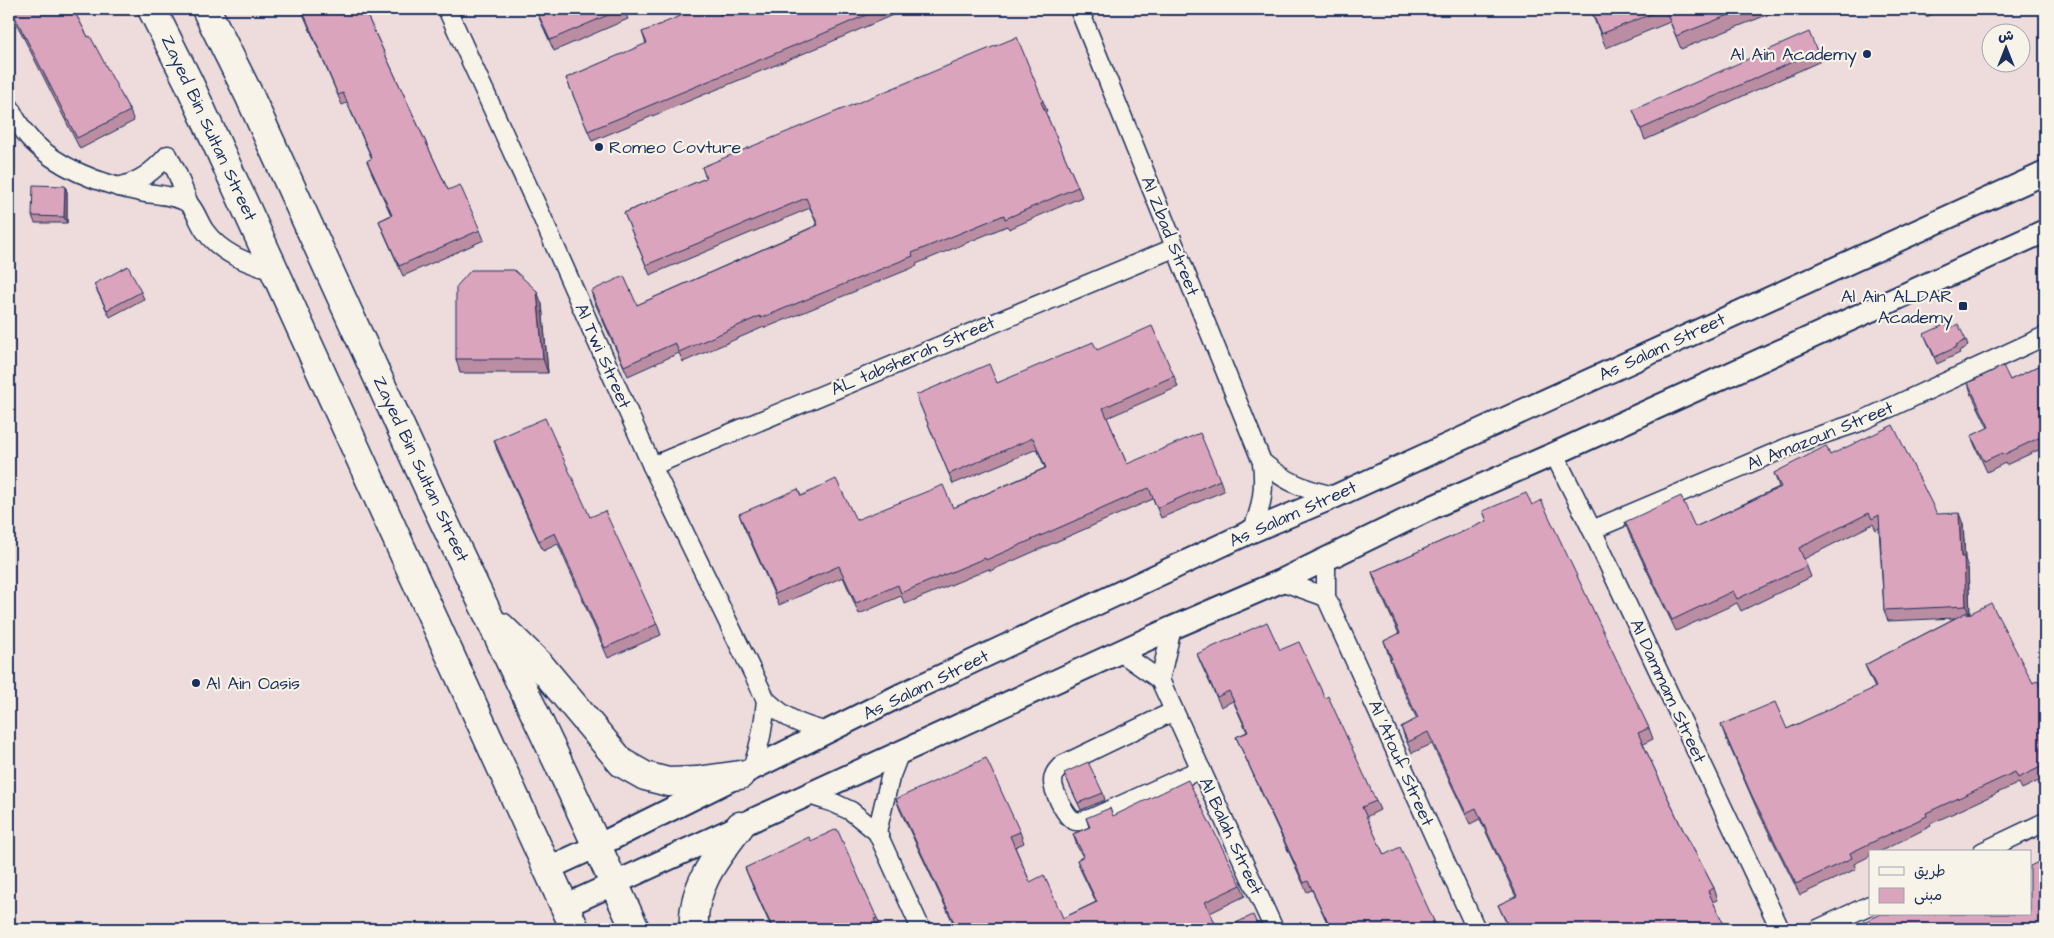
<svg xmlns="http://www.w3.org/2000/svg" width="2054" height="938" font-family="'Architects Daughter','Playpen Sans Arabic',sans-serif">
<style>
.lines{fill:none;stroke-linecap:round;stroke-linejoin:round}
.minor-casing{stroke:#1b2f5e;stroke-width:21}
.tertiary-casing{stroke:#1b2f5e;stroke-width:26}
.trunk-casing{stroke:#1b2f5e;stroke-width:31}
.minor{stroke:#f7f3e8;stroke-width:18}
.tertiary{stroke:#f7f3e8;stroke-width:22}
.trunk{stroke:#f7f3e8;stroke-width:28}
.wall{fill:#bb8da2;stroke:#1b2f5e}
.shaded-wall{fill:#997384;stroke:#1b2f5e}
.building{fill:#daa4bc;stroke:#1b2f5e}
.poi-dot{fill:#1b2f5e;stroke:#f7f3e8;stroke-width:2}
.labels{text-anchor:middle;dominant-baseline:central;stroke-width:4.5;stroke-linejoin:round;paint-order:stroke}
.poi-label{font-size:18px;fill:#1b2f5e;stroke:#f7f3e8;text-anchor:end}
.street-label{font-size:18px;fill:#1b2f5e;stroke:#f7f3e8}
</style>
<rect width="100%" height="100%" fill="#eedbdb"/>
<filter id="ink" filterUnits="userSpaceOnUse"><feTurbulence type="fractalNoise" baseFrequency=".02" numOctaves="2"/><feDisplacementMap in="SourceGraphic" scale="10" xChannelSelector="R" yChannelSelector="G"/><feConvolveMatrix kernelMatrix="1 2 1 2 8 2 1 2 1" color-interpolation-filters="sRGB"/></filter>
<g filter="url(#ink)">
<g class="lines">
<defs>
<g id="minor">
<path d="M447,9L542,217L652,466L766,700C788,720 800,725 828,732"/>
<path d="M1079,9L1262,462C1265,488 1262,507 1252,531"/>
<path d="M9,106C15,118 22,131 32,141C62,171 104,185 145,193C156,194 181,197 189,204C196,211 199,223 205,231C222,255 249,263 276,272"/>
<path d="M118,187C139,182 153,172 168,155L177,173L189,204"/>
<path d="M1554,454L1592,530L1780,929"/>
<path d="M1262,462C1285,481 1306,491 1336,496"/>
<path d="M652,466L1174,248"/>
<path d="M1592,530L1800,442L1857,423L2045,336"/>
<path d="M1326,559V597L1476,929"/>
<path d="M1281,581L1326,597"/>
<path d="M1120,652L1160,680L1274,929"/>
<path d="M1160,680L1172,628"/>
<path d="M1174,711L1062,765C1057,770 1053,774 1053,782C1053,790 1065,816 1073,820C1078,823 1086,820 1092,818L1201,769"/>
<path d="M752,769C760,746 764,725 766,700"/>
<path d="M809,795L834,803L851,811L877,832L921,929"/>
<path d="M877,832L890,778L900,752"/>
<path d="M1982,852L2045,822"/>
<path d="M1818,929L1870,905"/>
</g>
<g id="tertiary">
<path d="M547,869L597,846L903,694L1252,531L1336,496L2045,173"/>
<path d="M565,906L1172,628L1281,581L1435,506L1554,454L2045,231"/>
</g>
<g id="trunk">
<path d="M152,9L189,83L575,929"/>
<path d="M206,9L249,95L438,509L573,794L635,929"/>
<path d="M501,627L539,664L622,763L645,776L668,782L697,781L740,775"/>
<path d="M694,929C691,888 716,857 740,826"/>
</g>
</defs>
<use href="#minor" class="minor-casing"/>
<use href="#tertiary" class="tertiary-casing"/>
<use href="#trunk" class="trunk-casing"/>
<use href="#minor" class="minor"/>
<use href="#tertiary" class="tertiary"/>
<use href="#trunk" class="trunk"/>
</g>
<g class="wall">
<path d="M9,9H73L88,37L130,111L134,121L80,149Z"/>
<path d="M301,9H364L448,190L480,230L484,240L403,276L383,231L379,221L391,215L371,171L367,161L372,159L347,103L342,105Z"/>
<path d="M535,9H624L628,19L554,51Z"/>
<path d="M735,9H904V10L824,45L592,141L566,78L646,44L642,32L720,15Z"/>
<path d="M1590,9H1782L1681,49L1670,22L1606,48Z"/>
<path d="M1922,9H1944L1926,17Z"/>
<path d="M1817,51L1821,61L1645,140L1633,110Z"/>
<path d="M1043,101L1047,111L1045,112L1078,187L1082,197L1009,229L1007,226L916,264L917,266L765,328L764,327L683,362L679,353L628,376L594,301L591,291L637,305L817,225L810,208L650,275L624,213L706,178L702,167Z"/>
<path d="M65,186L67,192V223H35L32,216Z"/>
<path d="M94,284L141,292L144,299L110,317L97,291Z"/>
<path d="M542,304L548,373H460L456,359Z"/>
<path d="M1949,329L1966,340L1968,346L1959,351L1960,353L1937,364L1924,334Z"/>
<path d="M1097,350L1174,376L1178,387L1107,418L1127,464L1220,480L1224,491L1161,518L1153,499L990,571L989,569L905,604L901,596L859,614L843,577L779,605L743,525L739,514L801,496L856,520L953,508L1045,468L1037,449L953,484L916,395L997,383Z"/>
<path d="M2045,363V447L2006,465L2005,463L1987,472L1975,446L1971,436L1988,428L1971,393L1968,383L2010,380Z"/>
<path d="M494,440L590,517L657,624L661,635L608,658L558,544L543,551L497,450Z"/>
<path d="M1830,455L1937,514L1963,524L1965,559L1968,568L1970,613L2033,683L2041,687L2045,685V778L2022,789L2019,783L1930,824L1931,826L1879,852H1870V856L1854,864L1856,869L1800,895L1756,807L1725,736L1721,725L1787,729L1875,688L1869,675L1865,665L1955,618L1888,621L1884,610L1879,528L1876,530L1873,524L1804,559L1811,577L1741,611L1737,603L1676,631L1629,533L1625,522L1695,527L1779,487L1774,473Z"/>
<path d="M1532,505L1649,728L1653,739L1643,744L1680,824L1714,888L1718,900L1713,902L1726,929H1509L1498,905L1516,897L1480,819L1470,824L1432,744L1412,753L1405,738L1401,727L1417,719L1394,671L1384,641L1399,634L1376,584L1372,572L1487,521L1483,511Z"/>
<path d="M1280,650L1325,698L1376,801L1380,810L1366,817L1384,855L1434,921L1437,929H1330L1312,890L1307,892L1240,746L1236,737L1247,732L1233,701L1221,707L1201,664L1197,654Z"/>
<path d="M1064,773L1103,793L1105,800L1081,810Z"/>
<path d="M896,799L1020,832L1024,843L1015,847L1030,882L1063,918L1096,902L1081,871L1077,860L1083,857L1077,846L1073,834L1089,827L1086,818L1113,816L1241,885L1245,896L1210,913L1218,929H956L900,810Z"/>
<path d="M811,841L877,918L882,929H772L750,880L745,868Z"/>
</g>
<g class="shaded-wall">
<path d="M65,186L67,192V223L64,217Z"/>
<path d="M537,291L542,304L548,373L543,359Z"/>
<path d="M1959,513L1963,524L1965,559L1968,568L1970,617L1966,606L1961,557Z"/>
</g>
<g class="building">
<path d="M11,9H73L88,37L90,36L130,111L77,138Z"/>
<path d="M302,9H364L448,190L460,185L480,230L399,266L379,221L392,215L367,161L372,158L343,93L338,95Z"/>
<path d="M536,9H622L550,40Z"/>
<path d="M697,9H718L720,15L735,9H880L820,35L588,131L566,78L647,43L642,32Z"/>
<path d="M1591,9H1664L1601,34Z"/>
<path d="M1665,9H1744L1676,36Z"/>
<path d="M1809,32L1817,51L1641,129L1633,110Z"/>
<path d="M1017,37L1043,101L1041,102L1078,187L1005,219L1004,215L912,253L913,256L761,318L760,316L679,352L675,343L624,366L591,291L624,276L637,305L818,225L806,198L646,265L624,213L706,178L702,167Z"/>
<path d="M33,185L65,186L64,217L32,216Z"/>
<path d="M128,266L141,292L107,310L94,284Z"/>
<path d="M471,270H514L537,291L543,359H456V287Z"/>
<path d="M1946,324L1949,329L1958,324L1966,340L1956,345L1957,347L1935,357L1924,334Z"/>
<path d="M1152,326L1174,376L1103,408L1127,464L1200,433L1220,480L1157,508L1149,488L986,560L985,558L901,593L898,585L856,603L839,566L775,594L739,514L798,489L801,496L836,479L856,520L943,485L953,508L1046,468L1033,438L949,474L916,395L989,364L997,383L1093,342L1097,350Z"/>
<path d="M2045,363V435L2003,455L2002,453L1984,461L1971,436L1989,427L1968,383L2003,366L2010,380Z"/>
<path d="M545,418L590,517L605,511L657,624L605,648L555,533L539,541L494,440Z"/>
<path d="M1893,425L1937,514L1959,513L1961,557H1964L1966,606L1884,610L1879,515L1872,519L1869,513L1799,548L1807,566L1737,599L1733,591L1672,620L1625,522L1681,496L1695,527L1781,487L1774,473L1826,446L1830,455Z"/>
<path d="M1526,493L1532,505L1541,500L1649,728L1638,733L1680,824L1714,888L1708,891L1726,929H1510L1498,905L1517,896L1476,808L1466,813L1428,732L1408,742L1401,727L1418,718L1390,659H1392L1384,641L1400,633L1372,572L1487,521L1483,511Z"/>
<path d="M2045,566V572L2043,567Z"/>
<path d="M2045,578V591L2040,581Z"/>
<path d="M1991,603L2033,683L2038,680L2041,687L2045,685V765L2018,778L2015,772L1926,813L1927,816L1850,853L1852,858L1796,884L1752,796L1721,725L1775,702L1787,729L1876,687L1865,665L1967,612V615Z"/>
<path d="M1267,622L1280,650L1299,642L1325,698L1328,696L1376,801L1362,807L1384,855L1400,847L1434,921L1432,922L1436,929H1331L1308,881L1304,883L1236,737L1248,732L1229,691L1217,697L1197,654Z"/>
<path d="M986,758L1020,832L1010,836L1030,882L1044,875L1063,918L1097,902L1077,860L1084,856L1073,834L1090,827L1086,818L1110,808L1113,816L1188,780L1241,885L1205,902L1218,929H957L896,799Z"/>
<path d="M1088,762L1103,793L1078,803L1064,773Z"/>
<path d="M837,829L877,918L874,919L879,929H773L745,868L809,837L811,841Z"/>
<path d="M2045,859V929H1849L1881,914H2030V866Z"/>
<path d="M1253,915L1259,929H1223Z"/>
</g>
</g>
<g class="poi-dot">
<circle cx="1867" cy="54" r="5"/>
<circle cx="599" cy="147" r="5"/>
<rect x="1958" y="301" width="10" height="10" rx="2.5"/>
<circle cx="196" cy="683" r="5"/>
</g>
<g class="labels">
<g class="poi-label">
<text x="1857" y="54">Al Ain Academy</text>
<text x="609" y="147" text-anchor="start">Romeo Covture</text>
<text x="1953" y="296">Al Ain ALDAR<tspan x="1953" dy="21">Academy</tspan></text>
<text x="206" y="683" text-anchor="start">Al Ain Oasis</text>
</g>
<g class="street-label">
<text transform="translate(209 128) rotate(65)">Zayed Bin Sultan Street</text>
<text transform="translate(1170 236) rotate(68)">Al Zbad Street</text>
<text transform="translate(1662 347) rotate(-25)">As Salam Street</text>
<text transform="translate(603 356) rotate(66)">Al Twi Street</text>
<text transform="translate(913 356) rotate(-23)">AL tabsherah Street</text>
<text transform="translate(1820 436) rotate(-22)">Al Amazoun Street</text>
<text transform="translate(421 469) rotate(65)">Zayed Bin Sultan Street</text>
<text transform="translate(1293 514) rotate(-24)">As Salam Street</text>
<text transform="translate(926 685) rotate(-26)">As Salam Street</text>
<text transform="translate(1668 691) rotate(65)">Al Dammam Street</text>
<text transform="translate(1401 763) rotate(66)">Al 'Atouf Street</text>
<text transform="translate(1231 836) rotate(65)">Al Balah Street</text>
</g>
</g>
<rect width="2054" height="938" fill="none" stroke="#f7f3e8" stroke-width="30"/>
<rect x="15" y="15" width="2024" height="908" fill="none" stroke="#1b2f5e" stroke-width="2" filter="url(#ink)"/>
<rect x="1869" y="850" width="162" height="65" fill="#f7f3e8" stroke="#9fa5b1"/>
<rect x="1879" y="867" width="25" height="8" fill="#f7f3e8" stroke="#9fa5b1"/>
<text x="1914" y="876" font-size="15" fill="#1b2f5e">طريق</text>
<rect x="1879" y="888" width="25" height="15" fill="#daa4bc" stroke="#9fa5b1"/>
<text x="1914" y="900" font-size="15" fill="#1b2f5e">مبنى</text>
<g transform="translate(2006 48)"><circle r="24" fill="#f7f3e8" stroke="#9fa5b1"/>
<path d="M0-4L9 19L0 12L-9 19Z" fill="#1b2f5e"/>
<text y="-8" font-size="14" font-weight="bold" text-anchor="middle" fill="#1b2f5e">ش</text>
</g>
</svg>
